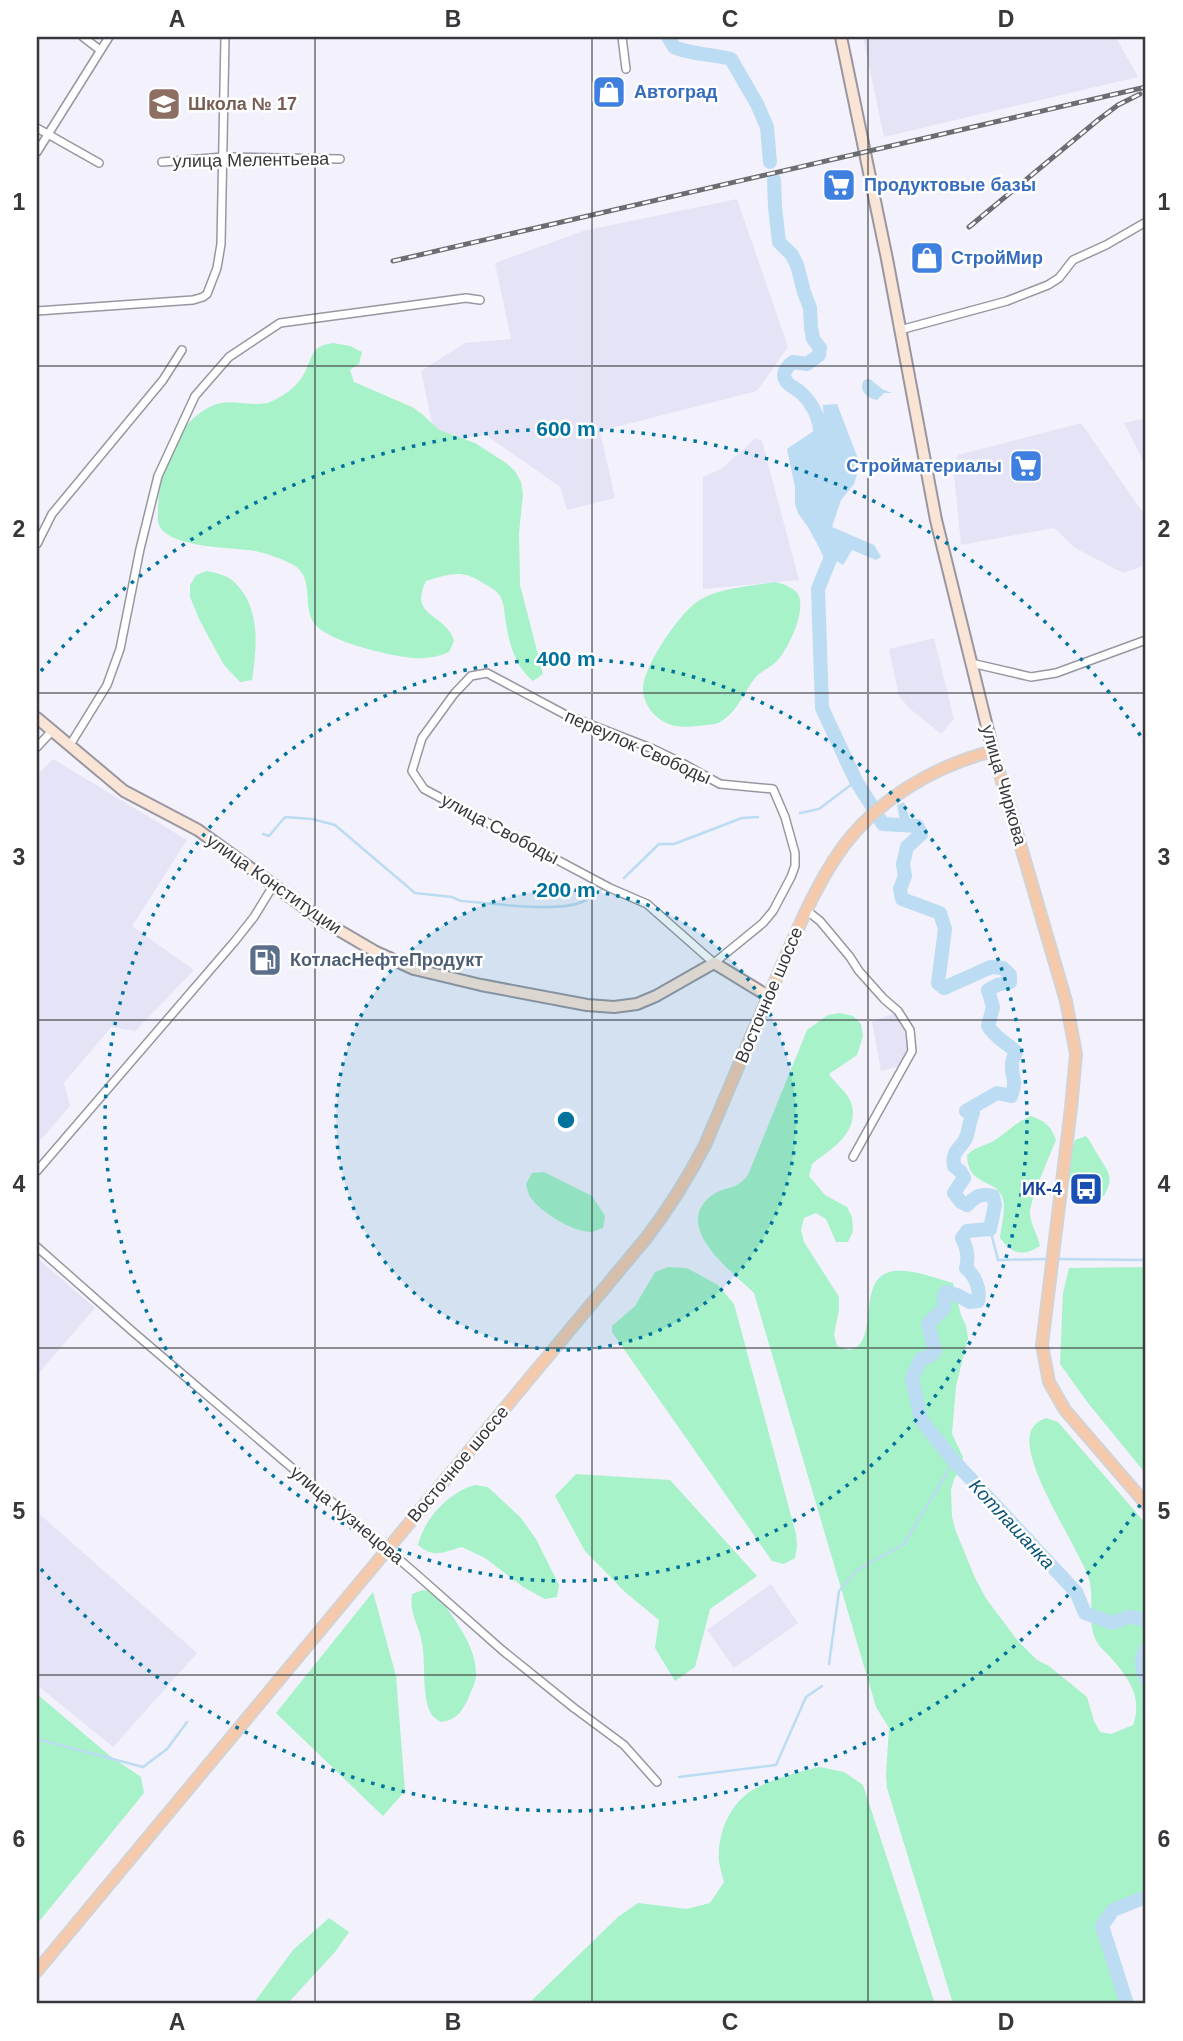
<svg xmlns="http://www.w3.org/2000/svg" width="1183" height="2041" font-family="Helvetica,sans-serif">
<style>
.built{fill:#e5e4f6}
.green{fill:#a7f2c8}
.water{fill:#bbdcf2}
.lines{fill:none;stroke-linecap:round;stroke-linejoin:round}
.stream{stroke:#bbdcf2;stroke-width:2.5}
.river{stroke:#bbdcf2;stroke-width:14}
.street-casing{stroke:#9897a1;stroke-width:10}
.secondary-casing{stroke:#9897a1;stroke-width:14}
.primary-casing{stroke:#d3d3d4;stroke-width:14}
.street{stroke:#fff;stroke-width:7}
.secondary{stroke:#fae4d6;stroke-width:10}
.primary{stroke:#f5c9ac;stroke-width:10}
.rail-casing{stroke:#6d6c72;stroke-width:5}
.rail{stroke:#fff;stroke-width:2.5;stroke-dasharray:8;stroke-linecap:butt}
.grid{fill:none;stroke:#38383c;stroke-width:2;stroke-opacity:0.55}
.ring{fill:none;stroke:#00739d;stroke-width:3.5;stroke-dasharray:3.5 7}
.labels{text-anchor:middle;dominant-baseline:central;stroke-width:5;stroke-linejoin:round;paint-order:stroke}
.shop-label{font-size:18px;font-weight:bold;fill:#366cbe;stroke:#fff;text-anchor:start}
.education-label{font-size:18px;font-weight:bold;fill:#785e54;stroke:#fff;text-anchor:start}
.street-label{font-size:18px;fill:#38383c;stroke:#fff}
.service-label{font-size:18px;font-weight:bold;fill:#4e5e75;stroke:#fff;text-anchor:start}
.transit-label{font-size:18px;font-weight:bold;fill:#164399;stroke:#fff;text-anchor:end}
.water-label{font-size:19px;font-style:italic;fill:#0e5679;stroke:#fff}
.centre{fill:#00739d;stroke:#fff;stroke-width:3.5}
.ring-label{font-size:21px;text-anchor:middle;font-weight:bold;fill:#00739d;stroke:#fff;stroke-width:5;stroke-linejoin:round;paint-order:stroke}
.neatline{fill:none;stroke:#38383c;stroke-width:2.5}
.grid-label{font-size:23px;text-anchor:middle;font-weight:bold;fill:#38383c}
</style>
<rect width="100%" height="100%" fill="#f2f1fc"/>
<g class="built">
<path d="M863,37H1116L1138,77L884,137Z"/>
<path d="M737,199L788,347L757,391L600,431L615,498L567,510L560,487L486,435L436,443L421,371L465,343L511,339L495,263L583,231Z"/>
<path d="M1146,418V467L1124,423Z"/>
<path d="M1081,423L1146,517V565L1123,573L1075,548L1054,528L961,545L953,464L958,455Z"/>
<path d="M756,438L762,441L799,580L703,589V477L721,469Z"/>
<path d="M934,638L954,719L941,734L909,708L899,696L889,649Z"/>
<path d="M53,759L187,840L132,926L194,970L135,1031L111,1027L64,1083L70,1106L37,1144V776Z"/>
<path d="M895,1013L899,1016L910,1050L907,1057L900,1066L881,1071L872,1022Z"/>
<path d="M37,1258L95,1308L37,1375Z"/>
<path d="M37,1512L197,1653L113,1747L37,1685Z"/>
<path d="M771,1584L798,1623L734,1668L707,1630Z"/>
</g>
<g class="green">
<path d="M333,343L350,346L362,352L359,364L350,370L354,382L412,407L422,414L439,430L475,443L506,463L515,471L521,482L523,494L519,533L520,585L543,674L533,681C516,668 509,644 506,623C504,613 505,600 497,592C494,589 488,586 483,583C462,569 450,574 426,581C410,613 437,613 449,631C452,634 453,638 454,641L449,652C438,657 426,659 413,658C391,656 322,641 312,620C303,601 315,575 290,563C279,558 266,553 255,551C230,547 181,548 163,531C156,524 158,515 158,506C160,467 176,421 214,405C231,398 250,407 267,403C280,399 297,387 304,374C313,357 310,346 333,343Z"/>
<path d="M207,571C215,573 227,575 233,581C261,606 257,646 252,680L240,682L224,665L200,621L190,597V585L196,575Z"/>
<path d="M775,582C783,584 793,587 798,594C807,610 788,650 776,662C769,668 760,672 755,678C743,693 737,714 718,723C712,725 703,725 697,726C683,728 668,727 657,717C649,710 644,701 643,690C642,668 677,618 694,604C713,588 751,586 775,582Z"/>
<path d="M840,1013L853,1016L861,1024L863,1036L857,1055L829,1074C836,1085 849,1093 852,1106C858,1134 830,1150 812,1164L809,1176L825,1195L847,1207L852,1217L853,1231L848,1242H836L826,1219L816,1213L804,1218L801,1230L804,1242L839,1297V1310L834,1334L837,1346L849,1350C853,1349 856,1348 859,1345C878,1325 855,1266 905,1271C921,1272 938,1279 953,1283L961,1315L966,1326L968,1338L956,1386L952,1434L963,1457L961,1469L954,1479L951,1490L952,1516L955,1529L975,1578L987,1600L1018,1641L1037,1660L1049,1666L1087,1697L1094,1721L1100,1732L1111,1734L1133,1725C1143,1698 1129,1678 1111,1658C1107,1653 1100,1648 1097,1642C1086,1623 1095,1599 1089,1579C1078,1546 1019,1462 1031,1431C1034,1424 1039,1421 1046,1418L1058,1422L1146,1524V1899L1111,1916L1104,1939L1126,2004H953L887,1788L886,1775L889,1728L876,1707L754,1293C733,1272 671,1227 711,1196C725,1185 735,1192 748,1175L807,1030L828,1015Z"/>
<path d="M1031,1116C1045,1121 1051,1126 1056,1140C1050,1155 1029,1202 1030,1214C1031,1226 1038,1235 1040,1246C1023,1257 1012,1254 1000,1238C1001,1227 1006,1210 1003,1199C996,1177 968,1188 967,1155C976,1147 978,1148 987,1144C1003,1138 1013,1123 1031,1116Z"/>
<path d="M1086,1136C1092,1143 1093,1148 1098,1155C1108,1173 1115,1175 1104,1196C1094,1199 1086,1201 1078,1194C1062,1180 1070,1158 1075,1140Z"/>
<path d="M544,1172L592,1196L605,1216L603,1228C599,1229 596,1231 592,1232C574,1233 538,1211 529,1195C528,1192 527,1188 526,1184L532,1173Z"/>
<path d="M668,1267L687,1268L718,1285L734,1304L796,1534L797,1546L795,1558L784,1564L772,1561L612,1332V1326L635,1306L655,1272Z"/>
<path d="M1146,1267V1474L1088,1403L1060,1364L1063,1293L1069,1268Z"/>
<path d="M576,1474L670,1480L757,1576L710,1609L695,1667L675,1681L655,1648L659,1620L625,1592L585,1551L555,1496Z"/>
<path d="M475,1485L488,1487L521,1518L536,1539L559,1585L557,1597L545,1599L523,1587L485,1558L462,1547C442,1552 435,1559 418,1545C424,1519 449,1492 475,1485Z"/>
<path d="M423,1590L436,1592C451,1616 476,1643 476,1674C476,1683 471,1691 468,1699C461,1713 456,1720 441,1722C438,1720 434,1718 432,1715C421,1699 426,1661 422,1643C419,1624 409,1614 412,1594Z"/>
<path d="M373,1592L396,1676L405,1791L383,1816L276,1713Z"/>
<path d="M37,1694L110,1756L141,1777L144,1793L37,1924Z"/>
<path d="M820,1767L844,1772L863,1785L935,2004H528L618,1917L638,1903L687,1909L710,1903L724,1882C722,1875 720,1868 719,1861C717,1836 728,1808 748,1793C764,1781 801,1771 820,1767Z"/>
<path d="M329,1918L349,1932L335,1952L287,2004H253L293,1950Z"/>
</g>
<g class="water">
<path d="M870,379L882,389L892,393H884L877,400C867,398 858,390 864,380Z"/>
<path d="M837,404L860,464L854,484L841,500L832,527L874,545L881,557L876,560L852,550L843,565L821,551L808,527L798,513L795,504V487L787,449L824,424L823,405Z"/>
<path d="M904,802L912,826L901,825L897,805Z"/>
</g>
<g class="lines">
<g class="stream">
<path d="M800,813L819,809L856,781"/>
<path d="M263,834L269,836L285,817L312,819L335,825L415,893L452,897L461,901C491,903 555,913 582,902C589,899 595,894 601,890"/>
<path d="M624,878L659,844H674L742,818L758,817"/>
<path d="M990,1229L998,1260L1048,1259"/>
<path d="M1055,1259L1146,1260"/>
<path d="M829,1664L839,1591L857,1570L904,1544L954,1461"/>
<path d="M37,1739L143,1767L167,1749L187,1722"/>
<path d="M679,1777L776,1765L806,1697L822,1686"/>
</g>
<g class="river">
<path d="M668,37L674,47C692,55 712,54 731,59L757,104L767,127L770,162"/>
<path d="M774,180L775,207L779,242L792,255L797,265L804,292L810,308L811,328L813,339L820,348L819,355L807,364L793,362C787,366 781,374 786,381C789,386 796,388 800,392C814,404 824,426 819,444"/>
<path d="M824,541L831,557L818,589L822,708L856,781L872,806"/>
<path d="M879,818L883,824L917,826L921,834L907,847L903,864L905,876L900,889L902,899L940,913L945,929L938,983L944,988L991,967L1003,968L1010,975V982L997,985L988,990L993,1007L988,1026C995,1038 1006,1042 1016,1052C1014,1056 1012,1060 1012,1064C1011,1078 1018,1079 1011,1096L997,1093L966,1111L973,1113C970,1120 969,1127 967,1135C963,1149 951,1148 954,1166L961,1172L964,1178L954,1193L961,1202L967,1205C976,1196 980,1193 993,1196L995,1205L990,1229L967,1231L962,1238C967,1249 969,1257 966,1268C975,1276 981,1289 978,1301L970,1302L957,1295L946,1292L944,1296V1309L928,1323L935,1351L930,1356L921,1359L912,1378L921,1420L954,1461L1076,1592L1085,1613L1112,1623L1129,1617L1144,1619L1146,1622"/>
<path d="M1146,1649C1140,1659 1141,1668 1146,1679"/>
<path d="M1127,2004L1102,1926L1113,1910L1146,1897"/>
</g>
<defs>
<g id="street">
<path d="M83,37L100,50"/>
<path d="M622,37L626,69"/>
<path d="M37,128L99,163"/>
<path d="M37,152L109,37"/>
<path d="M162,162L223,157L340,159"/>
<path d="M37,311L193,300L203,297L207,294L217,268L221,244L225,37"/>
<path d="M900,330L1007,301L1048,285L1059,278L1073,260L1106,245L1146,222"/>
<path d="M37,544L52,514L163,380L182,350"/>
<path d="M971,663L1031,677L1056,673L1146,640"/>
<path d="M487,673L566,715L653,749L682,763L720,784L773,789L785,817L795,853V866L791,877L773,911L763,923L714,963L647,904L610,888L424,789L412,771L422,738L454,694L471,676Z"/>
<path d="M70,745L107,685L120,649L140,549L158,476L195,396L229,357L280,323L466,298L480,300"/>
<path d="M37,747L52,731"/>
<path d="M806,910L820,921L850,957L859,971L884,999L898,1011L910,1030L912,1051L853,1157"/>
<path d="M37,1171L235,941L254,917L273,886"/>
<path d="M37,1247L132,1331L415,1573L502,1650L574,1708L624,1745L657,1782"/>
</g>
<g id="secondary">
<path d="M841,37L887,259L936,520L993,751"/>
<path d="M37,718L124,791L198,830L323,921L376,952L414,969L481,985L587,1005L614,1007L637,1004L656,996L714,963L768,996"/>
</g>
<path id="primary" d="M37,1971L647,1237C669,1208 688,1178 705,1145C728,1090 752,1034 776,979C795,935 813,890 840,851C876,800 934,766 993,751L1066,1001L1076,1054L1071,1108L1042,1345L1049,1382L1065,1410L1146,1504"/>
</defs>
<use href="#street" class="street-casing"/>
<use href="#secondary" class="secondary-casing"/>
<use href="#primary" class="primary-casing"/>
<use href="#street" class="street"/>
<use href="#secondary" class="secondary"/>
<use href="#primary" class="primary"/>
<defs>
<g id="rail">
<path d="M969,227L1098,120L1118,105L1140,94"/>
<path d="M393,261L1146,87"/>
</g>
</defs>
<use href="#rail" class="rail-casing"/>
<use href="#rail" class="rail"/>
</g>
<path class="grid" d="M315,37V2004M592,37V2004M868,37V2004M37,366H1146M37,693H1146M37,1020H1146M37,1348H1146M37,1675H1146"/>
<circle cx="566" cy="1120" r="230" fill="#00739d" fill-opacity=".12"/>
<g class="ring">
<circle cx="566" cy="1120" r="230"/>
<circle cx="566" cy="1120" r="461"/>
<path d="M1146 1496A691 691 0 0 1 41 1569M41 671A691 691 0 0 1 1146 744"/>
</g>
<defs>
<symbol id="shop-square" viewBox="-11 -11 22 22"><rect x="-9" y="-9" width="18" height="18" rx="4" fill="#3f7fe0" stroke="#fff"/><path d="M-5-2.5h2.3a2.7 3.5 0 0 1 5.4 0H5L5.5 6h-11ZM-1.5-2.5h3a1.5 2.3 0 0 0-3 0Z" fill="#fff"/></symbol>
<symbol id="school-square" viewBox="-11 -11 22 22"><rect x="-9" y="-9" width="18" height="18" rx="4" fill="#8d6e63" stroke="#fff"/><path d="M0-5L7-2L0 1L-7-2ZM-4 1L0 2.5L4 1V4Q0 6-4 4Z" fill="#fff"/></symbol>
<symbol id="supermarket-square" viewBox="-11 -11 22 22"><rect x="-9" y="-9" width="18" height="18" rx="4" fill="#3f7fe0" stroke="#fff"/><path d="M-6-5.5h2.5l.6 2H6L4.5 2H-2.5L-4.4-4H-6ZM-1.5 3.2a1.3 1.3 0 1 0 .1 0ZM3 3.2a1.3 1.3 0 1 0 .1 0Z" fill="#fff"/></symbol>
<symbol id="fuel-square" viewBox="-11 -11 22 22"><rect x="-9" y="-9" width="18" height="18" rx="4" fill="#5c6f8a" stroke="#fff"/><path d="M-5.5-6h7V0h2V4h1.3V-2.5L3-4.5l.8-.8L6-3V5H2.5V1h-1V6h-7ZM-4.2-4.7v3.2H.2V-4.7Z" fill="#fff"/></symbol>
<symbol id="bus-square" viewBox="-11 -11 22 22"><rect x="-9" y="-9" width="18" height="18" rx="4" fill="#1a4fb4" stroke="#fff"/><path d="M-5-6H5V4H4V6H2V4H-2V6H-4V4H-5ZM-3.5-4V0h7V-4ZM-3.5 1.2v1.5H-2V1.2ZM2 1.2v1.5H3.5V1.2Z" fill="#fff"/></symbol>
</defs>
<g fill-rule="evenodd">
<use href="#shop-square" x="590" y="73" width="38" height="38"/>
<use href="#school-square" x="145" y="85" width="38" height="38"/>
<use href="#supermarket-square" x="820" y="166" width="38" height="38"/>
<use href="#shop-square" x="908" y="239" width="38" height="38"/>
<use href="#supermarket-square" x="1007" y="447" width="38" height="38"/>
<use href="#fuel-square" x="246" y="941" width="38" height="38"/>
<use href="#bus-square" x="1067" y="1170" width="38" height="38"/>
</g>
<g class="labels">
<g class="shop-label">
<text x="634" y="92">Автоград</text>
<text x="864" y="185">Продуктовые базы</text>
<text x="951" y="258">СтройМир</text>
<text x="1002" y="466" text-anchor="end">Стройматериалы</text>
</g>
<g class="education-label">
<text x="188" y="104">Школа № 17</text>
</g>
<g class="street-label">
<text transform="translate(251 160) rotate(-1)">улица Мелентьева</text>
<text transform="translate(638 747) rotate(24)">переулок Свободы</text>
<text transform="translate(1004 785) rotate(74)">улица Чиркова</text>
<text transform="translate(500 829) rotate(28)">улица Свободы</text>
<text transform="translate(274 884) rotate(35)">улица Конституции</text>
<text transform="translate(769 995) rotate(-67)">Восточное шоссе</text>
<text transform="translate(458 1464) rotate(-50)">Восточное шоссе</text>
<text transform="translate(347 1515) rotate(40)">улица Кузнецова</text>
</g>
<g class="service-label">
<text x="290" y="960">КотласНефтеПродукт</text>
</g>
<g class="transit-label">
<text x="1062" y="1189">ИК-4</text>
</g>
<g class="water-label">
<text transform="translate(1012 1524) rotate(47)">Котлашанка</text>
</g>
</g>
<circle cx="566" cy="1120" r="10" class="centre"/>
<g class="ring-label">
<text x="566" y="436">600 m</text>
<text x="566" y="666">400 m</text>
<text x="566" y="897">200 m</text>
</g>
<rect width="1183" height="2041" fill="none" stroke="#ffffff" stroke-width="77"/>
<rect x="38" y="38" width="1106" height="1964" class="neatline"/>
<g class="grid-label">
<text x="177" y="27">A</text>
<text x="453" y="27">B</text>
<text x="730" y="27">C</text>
<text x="1006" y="27">D</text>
<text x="19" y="210">1</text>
<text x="1164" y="210">1</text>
<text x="19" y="537">2</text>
<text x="1164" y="537">2</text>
<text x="19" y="865">3</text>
<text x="1164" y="865">3</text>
<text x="19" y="1192">4</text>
<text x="1164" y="1192">4</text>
<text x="19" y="1519">5</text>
<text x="1164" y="1519">5</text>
<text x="19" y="1847">6</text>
<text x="1164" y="1847">6</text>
<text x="177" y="2030">A</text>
<text x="453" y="2030">B</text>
<text x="730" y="2030">C</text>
<text x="1006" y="2030">D</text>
</g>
</svg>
